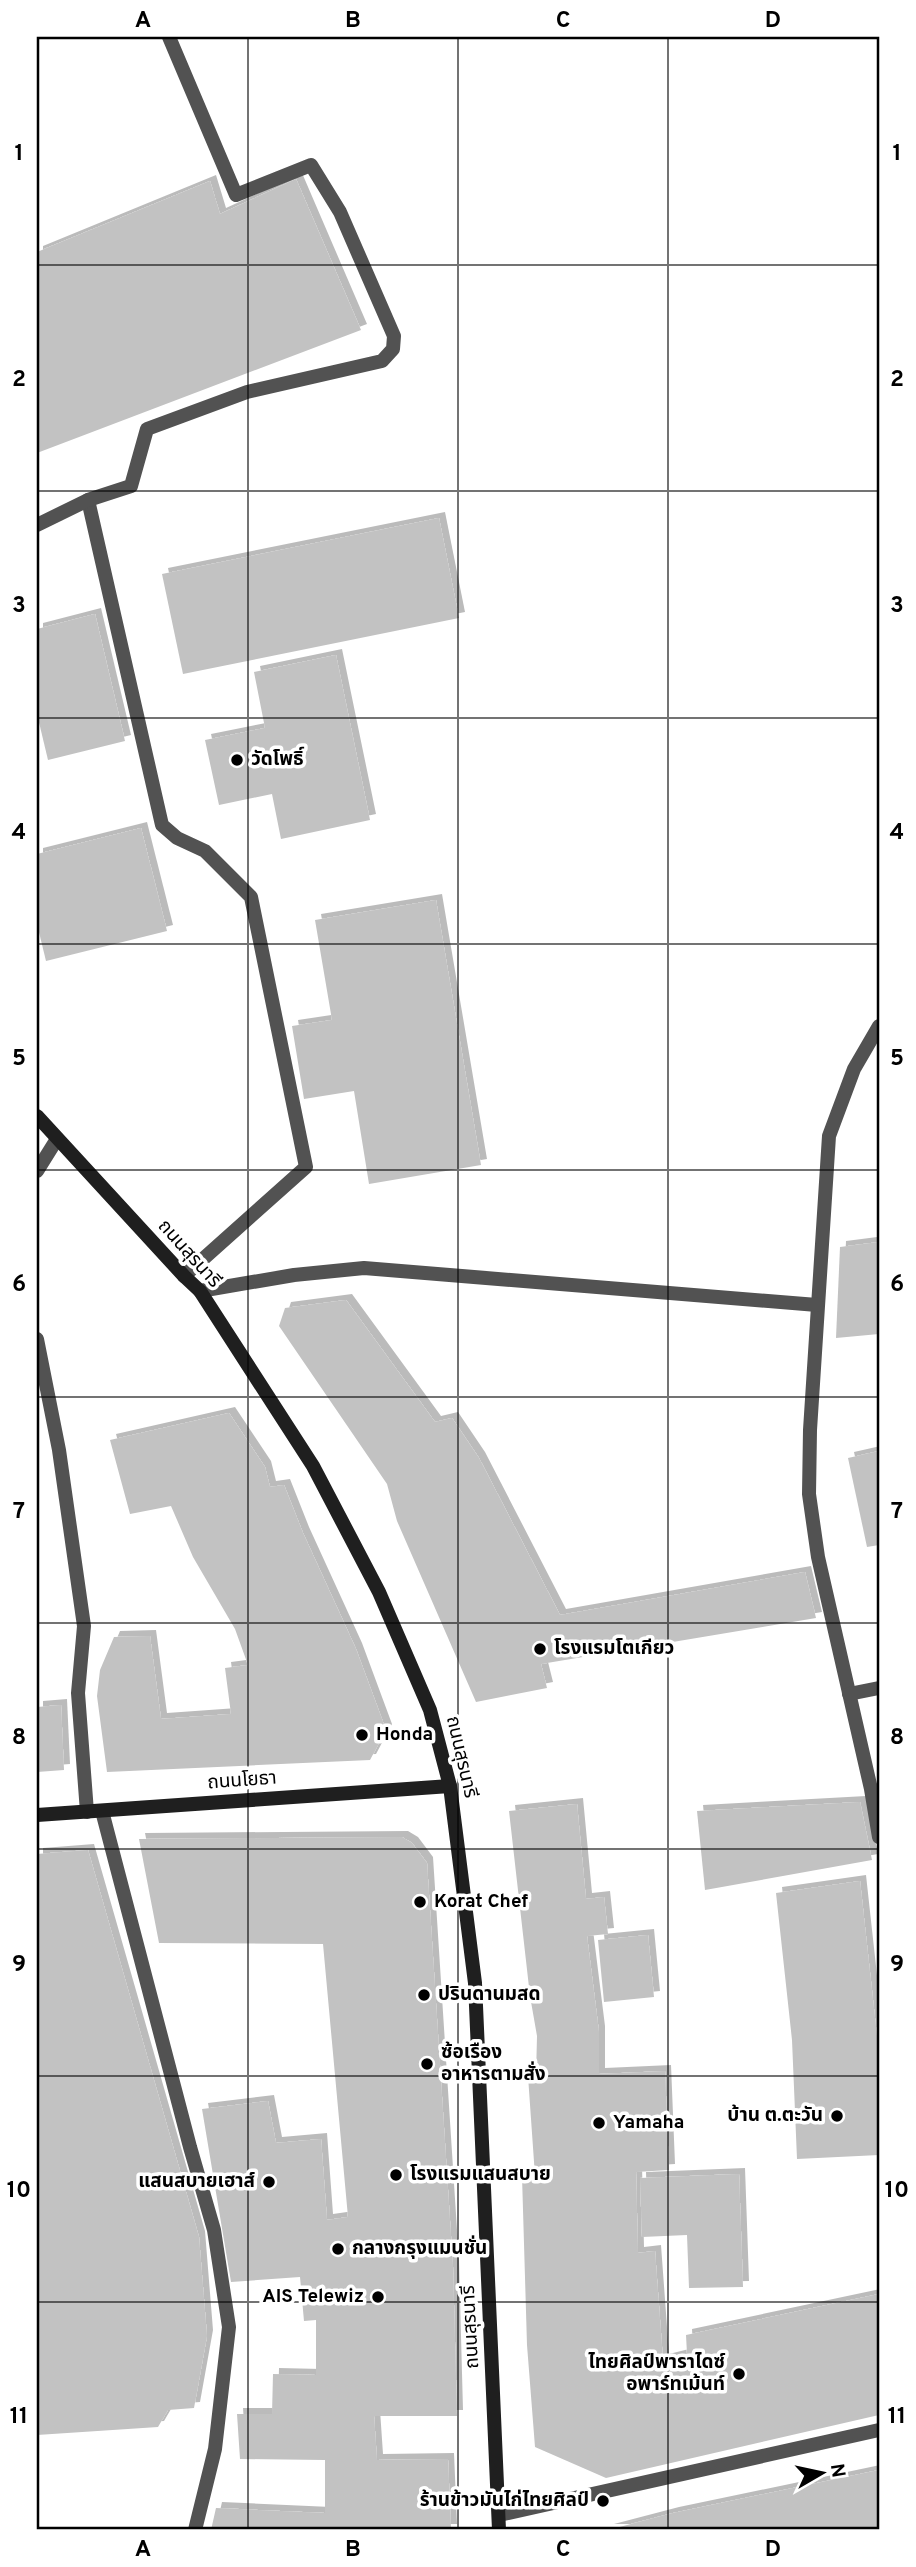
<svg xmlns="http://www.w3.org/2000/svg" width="916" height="2567" font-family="Overpass,'Noto Sans Thai',sans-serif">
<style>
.building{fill:#c2c2c2;filter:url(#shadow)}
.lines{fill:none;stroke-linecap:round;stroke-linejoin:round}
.lane{stroke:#525252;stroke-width:14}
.street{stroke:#525252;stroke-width:14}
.secondary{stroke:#1f1f1f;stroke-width:14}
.grid{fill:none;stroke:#000;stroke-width:2;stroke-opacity:0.55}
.poi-dot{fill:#000;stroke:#fff;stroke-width:2.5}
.labels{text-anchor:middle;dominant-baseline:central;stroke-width:7;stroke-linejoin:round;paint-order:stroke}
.poi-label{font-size:19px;font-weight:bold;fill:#000;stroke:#fff;text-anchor:start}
.street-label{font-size:19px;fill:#000;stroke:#fff}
.neatline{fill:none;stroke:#000;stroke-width:2.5}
.grid-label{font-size:23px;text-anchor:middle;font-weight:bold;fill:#000}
</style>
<defs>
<filter id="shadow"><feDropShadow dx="6" dy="-6" stdDeviation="0" flood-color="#0004"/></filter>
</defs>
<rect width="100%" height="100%" fill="#fff"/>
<g class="building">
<path d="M296,179L361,330L37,453V252L210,181L220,214Z"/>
<path d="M439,518L459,618L183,674L162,574Z"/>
<path d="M95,614L125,741L48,760L37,714V629Z"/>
<path d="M336,655L370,820L281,839L272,794L219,805L205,740L265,728L254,672Z"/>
<path d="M141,828L167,931L46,961L37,924V854Z"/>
<path d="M436,900L481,1165L369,1184L354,1091L304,1099L292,1026L332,1020L315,920Z"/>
<path d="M879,1242V1334L836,1338L840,1247Z"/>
<path d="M346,1300L435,1422L452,1418L479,1458L560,1615L805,1572L816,1618L541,1664L547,1688L476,1702L397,1521L387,1484L279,1326L285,1308Z"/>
<path d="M229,1413L265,1467L270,1487L284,1485L303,1533L356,1649L386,1730L370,1760L107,1772L97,1696L100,1670L114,1637L150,1636L161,1719L231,1714L225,1668L248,1665L235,1629L193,1557L171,1506L130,1514L110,1440Z"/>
<path d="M879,1451V1545L867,1547L848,1458Z"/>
<path d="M61,1705L64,1770L37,1772V1707Z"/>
<path d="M860,1802L872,1860L705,1890L697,1811Z"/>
<path d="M577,1804L586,1899L604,1897L608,1934L587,1936L599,2032V2074L665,2071L669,2170L636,2172L638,2253L655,2251L663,2360L687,2354L686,2335L879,2294V2415L606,2478L535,2447L527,2345L522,2176H535L528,2076H536L537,2036L530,1996L509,1811Z"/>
<path d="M402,1837L412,1843L427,1863L453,2267L457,2416H374L377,2460L448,2459L451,2530H211L216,2508L325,2513V2460L240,2459L237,2414H272L273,2374L316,2375V2320L304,2321L300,2277L231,2282L202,2109L268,2101L276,2143L321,2139L327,2220L348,2217L323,1944L159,1943L139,1839Z"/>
<path d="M88,1850L199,2237L207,2336L194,2408L168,2410L158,2427L37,2435V1854Z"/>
<path d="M860,1881L877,2036L879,2155L797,2159L792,2040L776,1893Z"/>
<path d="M648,1935L654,1997L604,2002L598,1940Z"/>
<path d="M739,2174L743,2287L689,2288L687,2235L642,2237L640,2178Z"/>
<path d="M879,2470V2530H608L673,2513Z"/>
</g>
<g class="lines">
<g class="lane">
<path d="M88,500L162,825L177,838L205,851L251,897L306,1167L184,1276"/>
<path d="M37,525L88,500L131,486L147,429L247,392L382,361L393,349L394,336L340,212L311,165L236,195L169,37"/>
<path d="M499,2515L879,2430"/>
</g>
<g class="street">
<path d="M879,1026L854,1069L829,1136L810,1430L809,1494L818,1557L871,1789L879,1837"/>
<path d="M37,1171L57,1139"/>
<path d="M200,1291L294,1275L364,1268L817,1305"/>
<path d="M37,1339L59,1450L84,1626L78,1693L87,1812"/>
<path d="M849,1694L879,1688"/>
<path d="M102,1811L190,2147L214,2230L229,2327L215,2449L195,2530"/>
</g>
<g class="secondary">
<path d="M37,1116L184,1276L200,1291L313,1466L379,1592L430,1710L450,1786L475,1983L499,2530"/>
<path d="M37,1815L450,1786"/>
</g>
</g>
<path class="grid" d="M248,37V2530M458,37V2530M668,37V2530M37,265H879M37,491H879M37,718H879M37,944H879M37,1170H879M37,1397H879M37,1623H879M37,1849H879M37,2076H879M37,2302H879"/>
<g class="poi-dot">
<circle cx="237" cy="760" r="7"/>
<circle cx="540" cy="1649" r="7"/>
<circle cx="362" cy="1735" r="7"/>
<circle cx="420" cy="1902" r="7"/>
<circle cx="424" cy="1995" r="7"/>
<circle cx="427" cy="2064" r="7"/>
<circle cx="837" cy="2116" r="7"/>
<circle cx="599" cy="2123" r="7"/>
<circle cx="396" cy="2175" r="7"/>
<circle cx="269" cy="2182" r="7"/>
<circle cx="338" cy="2249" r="7"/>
<circle cx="378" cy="2297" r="7"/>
<circle cx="739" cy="2374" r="7"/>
<circle cx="603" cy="2501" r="7"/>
</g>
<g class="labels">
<g class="poi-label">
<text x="251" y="760">วัดโพธิ์</text>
<text x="554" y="1649">โรงแรมโตเกียว</text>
<text x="376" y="1735">Honda</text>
<text x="434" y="1902">Korat Chef</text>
<text x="438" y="1995">ปรินดานมสด</text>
<text x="441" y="2053">ซ้อเรือง<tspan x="441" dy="22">อาหารตามสั่ง</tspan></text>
<text x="823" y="2116" text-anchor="end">บ้าน ต.ตะวัน</text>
<text x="613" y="2123">Yamaha</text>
<text x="410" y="2175">โรงแรมแสนสบาย</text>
<text x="255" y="2182" text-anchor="end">แสนสบายเฮาส์</text>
<text x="352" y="2249">กลางกรุงแมนชั่น</text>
<text x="364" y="2297" text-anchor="end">AIS Telewiz</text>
<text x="725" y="2363" text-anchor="end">ไทยศิลป์พาราไดซ์<tspan x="725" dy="22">อพาร์ทเม้นท์</tspan></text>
<text x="589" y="2501" text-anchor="end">ร้านข้าวมันไก่ไทยศิลป์</text>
</g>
<g class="street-label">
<text transform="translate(189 1254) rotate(48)">ถนนสุรนารี</text>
<text transform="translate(461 1757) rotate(77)">ถนนสุรนารี</text>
<text transform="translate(242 1781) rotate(-4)">ถนนโยธา</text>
<text transform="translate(471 2327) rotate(-93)">ถนนสุรนารี</text>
</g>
</g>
<rect width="916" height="2567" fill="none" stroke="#ffffff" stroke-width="77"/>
<g transform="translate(822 2473) rotate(81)" stroke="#ffffff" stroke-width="5" paint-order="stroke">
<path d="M0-5L12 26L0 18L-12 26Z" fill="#000000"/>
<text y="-10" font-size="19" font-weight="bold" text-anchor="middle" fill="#000000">N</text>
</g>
<rect x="38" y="38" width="840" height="2490" class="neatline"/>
<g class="grid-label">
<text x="143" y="27">A</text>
<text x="353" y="27">B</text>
<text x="563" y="27">C</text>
<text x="773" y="27">D</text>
<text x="19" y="160">1</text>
<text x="897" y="160">1</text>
<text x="19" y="386">2</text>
<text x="897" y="386">2</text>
<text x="19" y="612">3</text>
<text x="897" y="612">3</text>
<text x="19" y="839">4</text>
<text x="897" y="839">4</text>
<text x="19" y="1065">5</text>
<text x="897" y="1065">5</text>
<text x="19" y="1291">6</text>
<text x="897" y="1291">6</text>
<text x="19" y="1518">7</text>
<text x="897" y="1518">7</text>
<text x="19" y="1744">8</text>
<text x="897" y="1744">8</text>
<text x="19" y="1971">9</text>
<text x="897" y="1971">9</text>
<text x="19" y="2197">10</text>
<text x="897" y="2197">10</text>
<text x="19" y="2423">11</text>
<text x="897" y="2423">11</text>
<text x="143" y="2556">A</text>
<text x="353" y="2556">B</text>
<text x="563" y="2556">C</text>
<text x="773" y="2556">D</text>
</g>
</svg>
